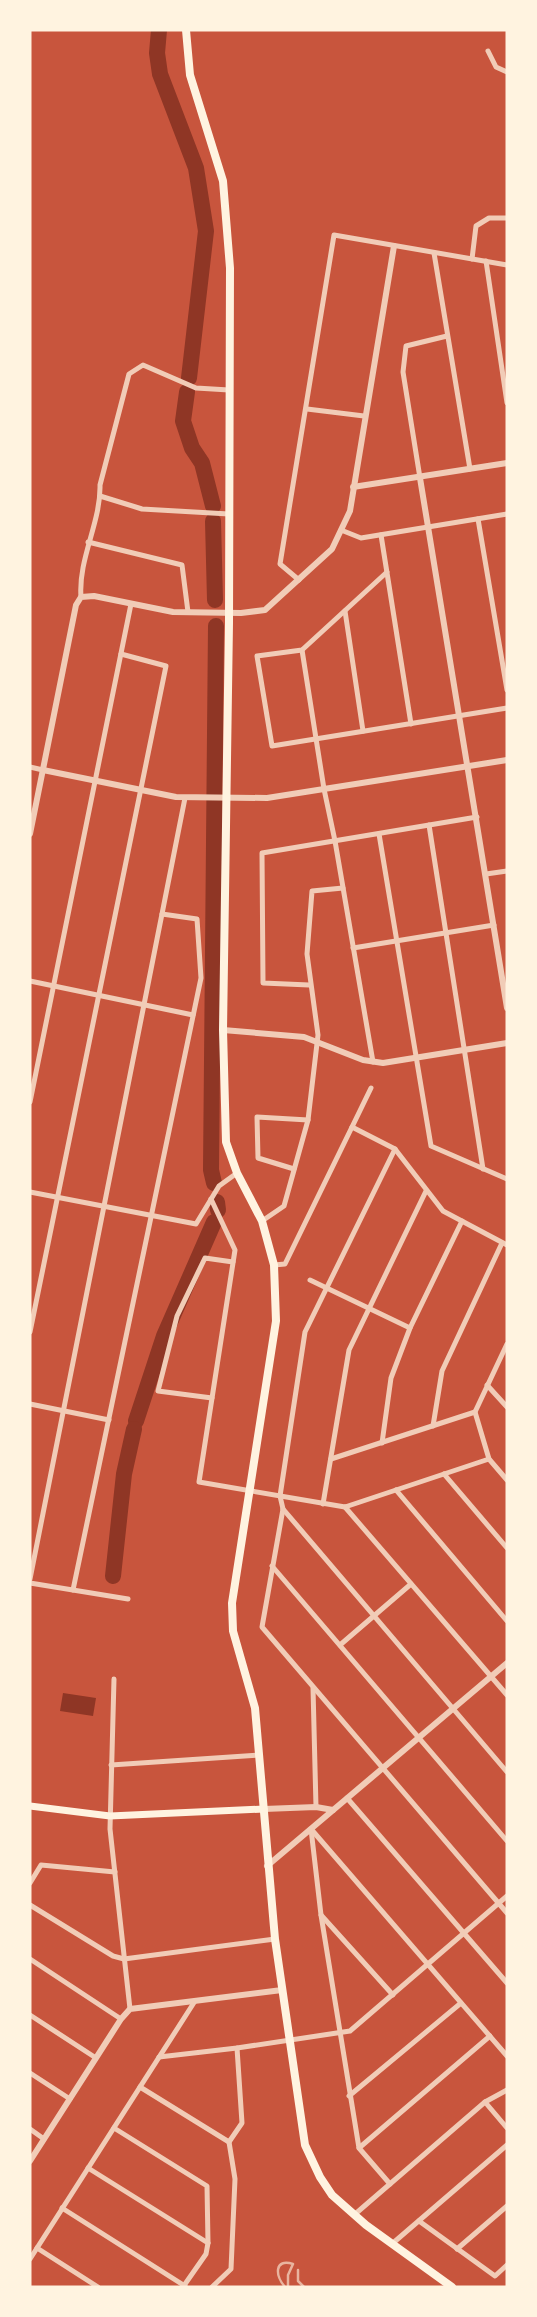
<svg xmlns="http://www.w3.org/2000/svg" width="537" height="2317" font-family="Karla,sans-serif">
<style>
.water{fill:#8f3625}
.lines{fill:none;stroke-linecap:round;stroke-linejoin:round}
.river{stroke:#8f3625;stroke-width:16}
.minor{stroke:#f1ccb7;stroke-width:5}
.tertiary{stroke:#f1ccb7;stroke-width:6}
.secondary{stroke:#fff3e0;stroke-width:7}
.trunk{stroke:#fff3e0;stroke-width:8}
.rail{stroke:#e9b49f;stroke-width:2.5}
</style>
<rect width="100%" height="100%" fill="#c8553d"/>
<path class="water" d="M63,1693L96,1698L93,1716L60,1711Z"/>
<g class="lines">
<g class="river">
<path d="M159,30L157,53L160,74L196,168L206,231L189,378"/>
<path d="M187,392L183,421L192,448L202,463L213,506"/>
<path d="M213,521L215,600"/>
<path d="M214,1183L211,1170L216,626"/>
<path d="M217,1202L218,1210"/>
<path d="M136,1421L164,1336L214,1222"/>
<path d="M113,1576L124,1474L134,1429"/>
</g>
<g class="minor">
<path d="M488,51L496,67L507,72"/>
<path d="M434,253L470,469"/>
<path d="M472,259L476,226L489,218H507"/>
<path d="M486,261L507,403"/>
<path d="M307,409L364,416"/>
<path d="M420,478L403,372L406,346L447,336"/>
<path d="M100,496L142,509L229,514"/>
<path d="M478,519L507,690"/>
<path d="M341,530L361,538L507,514"/>
<path d="M381,535L411,724"/>
<path d="M88,542L182,565L188,612"/>
<path d="M387,572L302,650L257,656L272,746L507,708"/>
<path d="M299,580L280,564L334,235L507,265"/>
<path d="M81,597C78,559 101,522 100,485L129,374L143,365L196,388L229,390"/>
<path d="M345,611L363,731"/>
<path d="M302,650L324,789L335,841L373,1062"/>
<path d="M30,767L43,770"/>
<path d="M429,825L483,1169"/>
<path d="M379,834L431,1146L507,1179"/>
<path d="M486,874L507,871"/>
<path d="M353,948L494,925"/>
<path d="M30,981L193,1015"/>
<path d="M309,985L263,983L262,853L477,817"/>
<path d="M30,1102L131,604"/>
<path d="M352,1127L371,1088"/>
<path d="M395,1149L305,1332L280,1496L283,1509L262,1627L507,1913"/>
<path d="M294,1169L258,1158L257,1117L308,1120"/>
<path d="M30,1192L196,1224L219,1186L237,1173"/>
<path d="M211,1199L235,1250L199,1482L345,1507L489,1459"/>
<path d="M262,1221L284,1206L308,1120L318,1035L307,954L312,891L343,888"/>
<path d="M274,1265L285,1264L352,1127L395,1149L443,1211L507,1245"/>
<path d="M310,1280L410,1328L462,1221"/>
<path d="M30,1332L166,666L121,654"/>
<path d="M507,1344L475,1412L489,1459L507,1480"/>
<path d="M487,1385L507,1407"/>
<path d="M212,1398L158,1391L177,1316L205,1258L233,1262"/>
<path d="M30,1404L109,1420"/>
<path d="M433,1426L442,1371L502,1243"/>
<path d="M382,1443L391,1378L410,1328"/>
<path d="M331,1459L475,1412"/>
<path d="M444,1474L507,1548"/>
<path d="M396,1490L507,1621"/>
<path d="M323,1504L349,1350L426,1191"/>
<path d="M345,1507L507,1695"/>
<path d="M283,1509L507,1772"/>
<path d="M272,1566L507,1841"/>
<path d="M30,1579L185,798"/>
<path d="M30,1583L128,1599"/>
<path d="M73,1590L201,978L197,919L162,914"/>
<path d="M340,1645L411,1584"/>
<path d="M114,1679L110,1829L130,2009"/>
<path d="M313,1688L316,1807"/>
<path d="M111,1765L259,1755"/>
<path d="M347,1798L507,1983"/>
<path d="M311,1829L321,1915L359,2148L390,2184"/>
<path d="M311,1829L507,2056"/>
<path d="M30,1883L41,1865L115,1872"/>
<path d="M30,1905L113,1956L124,1959L275,1939"/>
<path d="M321,1915L393,1995"/>
<path d="M30,1959L121,2019"/>
<path d="M30,2015L96,2058"/>
<path d="M159,2057L237,2048L350,2031L507,1896"/>
<path d="M30,2073L70,2099"/>
<path d="M140,2087L229,2142L242,2123L237,2048"/>
<path d="M349,2096L461,2003"/>
<path d="M485,2102L507,2128"/>
<path d="M114,2128L207,2186L208,2243L206,2254L183,2287"/>
<path d="M30,2129L44,2139"/>
<path d="M359,2148L490,2036"/>
<path d="M88,2168L208,2243"/>
<path d="M62,2208L185,2286"/>
<path d="M354,2215L485,2102L507,2090"/>
<path d="M419,2221L495,2276L507,2265"/>
<path d="M393,2243L507,2145"/>
<path d="M37,2248L98,2287"/>
<path d="M457,2249L507,2206"/>
<path d="M30,2259L195,2001"/>
<path d="M212,2287L231,2269L235,2179L229,2142"/>
</g>
<g class="tertiary">
<path d="M420,478L507,1008"/>
<path d="M353,487L507,463"/>
<path d="M43,770L176,797L267,798L507,760"/>
<path d="M30,834L76,605L81,597L94,596L173,612L241,613L265,610L332,549L350,511L394,246"/>
<path d="M223,1030L304,1037L363,1060L383,1063L507,1043"/>
<path d="M264,1809L316,1807L333,1810"/>
<path d="M267,1866L507,1663"/>
<path d="M30,2161L121,2019L130,2009L282,1990"/>
</g>
<path class="secondary" d="M30,1806L110,1816L264,1809"/>
<path class="trunk" d="M186,30L190,75L223,181L230,268L229,623L223,1030L226,1142L237,1173L262,1221L274,1265L276,1321L232,1603L233,1631L255,1708L275,1939L305,2145L320,2177L332,2195L366,2225L452,2287"/>
<g class="rail">
<path d="M298,2270V2281L304,2287"/>
<path d="M285,2287C275,2276 274,2258 293,2264L288,2275V2287"/>
</g>
</g>
<rect width="537" height="2317" fill="none" stroke="#fff3e0" stroke-width="63"/>
</svg>
